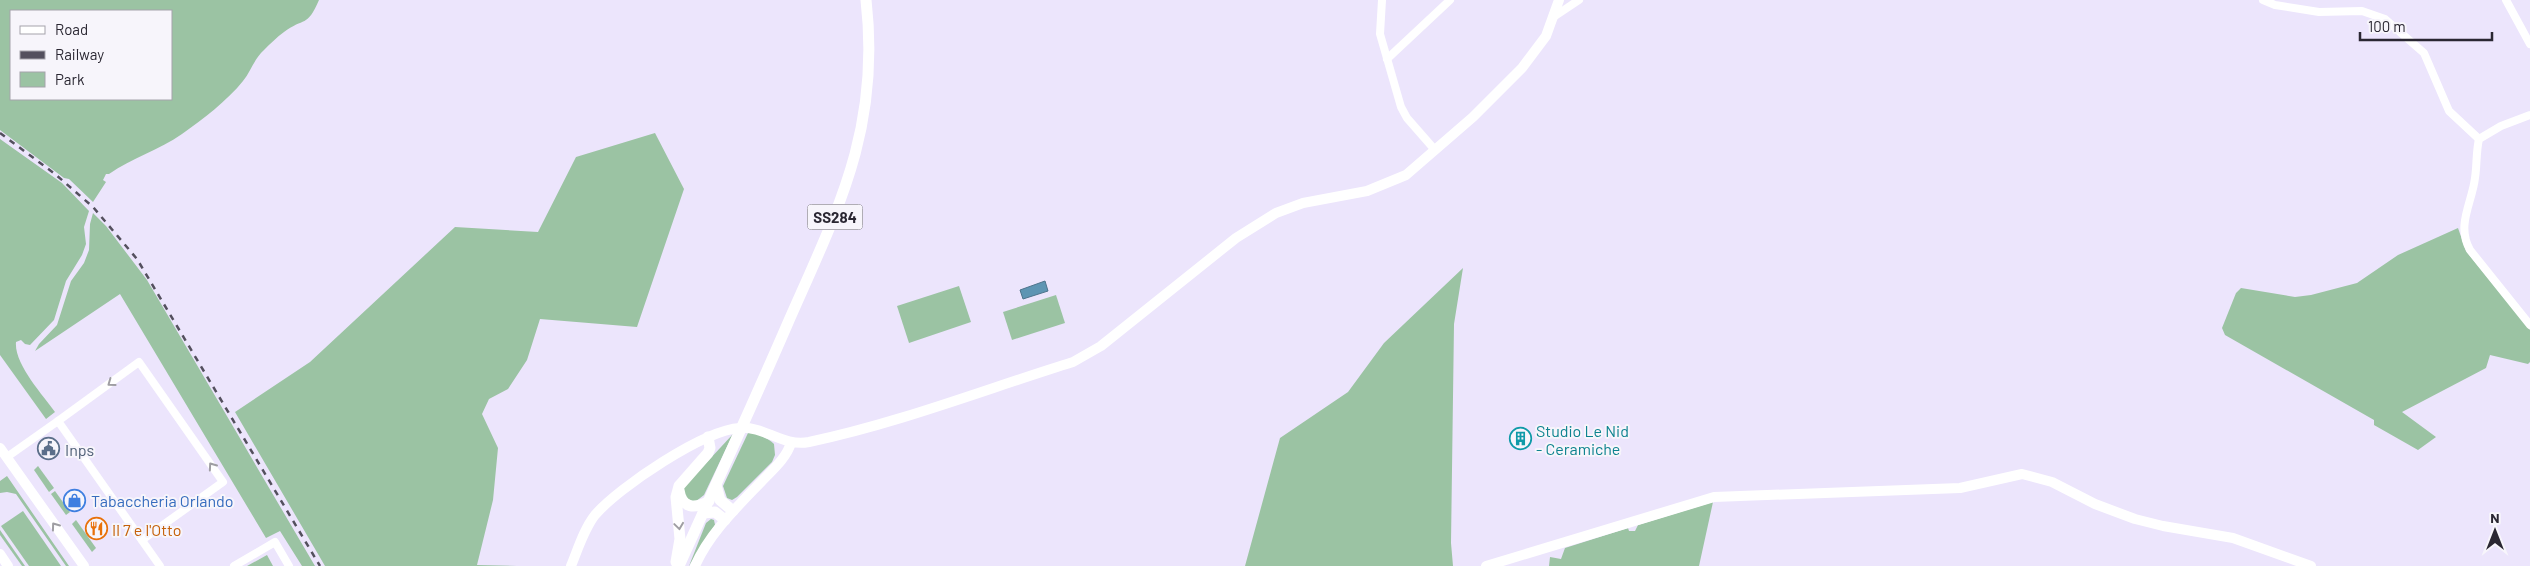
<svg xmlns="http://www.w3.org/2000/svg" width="2530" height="566" font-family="Barlow,sans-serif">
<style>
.green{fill:#9bc3a3;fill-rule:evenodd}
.water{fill:#5e95b3;stroke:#4e748c}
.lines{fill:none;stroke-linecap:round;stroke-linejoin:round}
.street{stroke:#fff;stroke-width:8}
.secondary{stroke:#fff;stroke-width:10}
.primary{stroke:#fff;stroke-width:11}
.rail{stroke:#54505e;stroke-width:2.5;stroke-dasharray:6 6;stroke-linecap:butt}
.oneway{stroke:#9f9ea3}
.labels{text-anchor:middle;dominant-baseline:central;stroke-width:4;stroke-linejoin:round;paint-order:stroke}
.shield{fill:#f7f5fb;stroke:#68656e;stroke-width:1}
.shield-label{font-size:15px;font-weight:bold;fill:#2a2732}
.culture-label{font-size:16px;fill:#0d838f;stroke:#f7f5fb;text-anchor:start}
.service-label{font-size:16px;fill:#4e5e75;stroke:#f7f5fb;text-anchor:start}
.shop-label{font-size:16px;fill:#366cbe;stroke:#f7f5fb;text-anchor:start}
.food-label{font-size:16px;fill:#c56008;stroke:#f7f5fb;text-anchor:start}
</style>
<rect width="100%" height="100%" fill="#ece5fc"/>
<g class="green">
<path d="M0,0H319C307,28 304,17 284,32C277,37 270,44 264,50C254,59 251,71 243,81C227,101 203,119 182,134C159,150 132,158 109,174H106L103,180L106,182L93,202L69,179L64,178L0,130ZM11,11H171V99H11Z"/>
<path d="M655,133L684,189L637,327L540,319L527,360L508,389L489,399L482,414L498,448L493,500L477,565L517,566H325L235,412L310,362L455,227L538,232L576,157Z"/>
<path d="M0,139L62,183L89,211L84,227L86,244L82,255L66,281L54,320L30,345L25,344L21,340L16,342C14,364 43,395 55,412L46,419L0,355Z"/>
<path d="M93,213L106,226L147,280L315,566H302L280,531L266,538L120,294L35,351L39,344L57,325L71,281L84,263L89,250L90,224Z"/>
<path d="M2458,228L2466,251L2530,330V362L2528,364L2490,355L2486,368L2402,412L2436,437L2418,450L2374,425V420L2225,335L2222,328L2236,293L2241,288L2295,297L2311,295L2357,283L2398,255Z"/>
<path d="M1463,268L1454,324L1451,543L1453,566H1245L1280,438L1348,392L1384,343Z"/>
<path d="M959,286L971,322L909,343L897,306Z"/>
<path d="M1056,295L1065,323L1012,340L1003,312Z"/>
<path d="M748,433C757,433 768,438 774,444L775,455L772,462L737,497L732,500L727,498L723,486Z"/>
<path d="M733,434L704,495L695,502L683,497L684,487Z"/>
<path d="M38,466L54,488L49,492L34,470Z"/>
<path d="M7,476L69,566H66L16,494L7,492L0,493V481Z"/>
<path d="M55,491L70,512L66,515L51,494Z"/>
<path d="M1713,502L1699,566H1549L1550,557L1561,559L1565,548L1628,528L1629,531H1635L1638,525Z"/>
<path d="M23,511L61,566H29L1,526Z"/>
<path d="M711,519L714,520L715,525L689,566L706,523Z"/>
<path d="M76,520L96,548L92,552L72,524Z"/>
<path d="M0,530L25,566H22L0,535Z"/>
<path d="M267,555L273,566H247Z"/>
</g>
<path class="water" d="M1045,281L1048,291L1023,299L1020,290Z"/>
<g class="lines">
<g class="street">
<path d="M1382,0L1380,34L1401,107L1407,118L1435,150"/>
<path d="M2263,0L2275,5L2319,12L2362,11L2385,19L2424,53L2449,111L2479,139"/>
<path d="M2506,0L2530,44"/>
<path d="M1555,16L1579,0"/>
<path d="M1387,59L1450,0"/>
<path d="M2530,115L2501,126L2479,139C2476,152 2477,165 2475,178C2472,203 2456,225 2470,250L2530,325"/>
<path d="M58,421L139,362L223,482L142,540"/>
<path d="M7,457L58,421L160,566"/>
<path d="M234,566L275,542L289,566"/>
</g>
<g class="secondary">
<path d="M0,448L84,566"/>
<path d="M0,554L8,566"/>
<path d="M571,566C578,549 584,529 595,515C619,487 704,430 740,428C765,426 782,447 809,442C899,423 986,389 1073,362L1101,346L1236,238L1276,213L1303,203L1367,191L1406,175L1473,117L1522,68L1546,36L1559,0"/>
<path d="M695,566C709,534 736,508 760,483C771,471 786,459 791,443"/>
<path d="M1486,566L1714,497L1960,488L2022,474L2052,482L2095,504L2135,519L2163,526L2233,538L2311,566"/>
</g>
<g class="primary">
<path d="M716,485L720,500L733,511"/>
<path d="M679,490C682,509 695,509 709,501"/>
<path d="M703,513L715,512L725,520"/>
<path d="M676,562L680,539L676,497L679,486L708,453L710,448L708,437"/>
<path d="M679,566C715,486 752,406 787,325C837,211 881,130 866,0"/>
</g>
<path class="rail" d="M0,133L55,174L93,207L137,259L320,566"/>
</g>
<defs><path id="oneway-chevron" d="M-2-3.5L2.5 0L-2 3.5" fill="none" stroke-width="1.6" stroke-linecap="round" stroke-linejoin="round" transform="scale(1.25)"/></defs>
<g class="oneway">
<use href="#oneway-chevron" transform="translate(111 383) rotate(144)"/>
<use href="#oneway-chevron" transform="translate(212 466) rotate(-125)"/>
<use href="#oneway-chevron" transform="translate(55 526) rotate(-126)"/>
<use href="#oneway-chevron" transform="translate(679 526) rotate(82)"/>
</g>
<defs>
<symbol id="building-ring" viewBox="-11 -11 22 22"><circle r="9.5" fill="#f7f5fb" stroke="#0f9aa8" stroke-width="1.5"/><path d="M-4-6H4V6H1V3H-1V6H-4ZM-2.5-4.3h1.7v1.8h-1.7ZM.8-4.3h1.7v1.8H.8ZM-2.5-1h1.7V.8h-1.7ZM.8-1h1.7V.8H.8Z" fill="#0f9aa8"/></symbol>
<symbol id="civic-ring" viewBox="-11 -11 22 22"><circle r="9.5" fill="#f7f5fb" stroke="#5c6f8a" stroke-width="1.5"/><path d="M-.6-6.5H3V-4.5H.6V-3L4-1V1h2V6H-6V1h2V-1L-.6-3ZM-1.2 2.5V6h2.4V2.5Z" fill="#5c6f8a"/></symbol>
<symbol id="shop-ring" viewBox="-11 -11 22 22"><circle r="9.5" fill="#f7f5fb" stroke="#3f7fe0" stroke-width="1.5"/><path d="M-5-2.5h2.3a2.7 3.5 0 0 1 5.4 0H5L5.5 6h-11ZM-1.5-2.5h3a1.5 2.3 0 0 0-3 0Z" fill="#3f7fe0"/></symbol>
<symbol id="restaurant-ring" viewBox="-11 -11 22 22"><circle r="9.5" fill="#f7f5fb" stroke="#e8710a" stroke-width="1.5"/><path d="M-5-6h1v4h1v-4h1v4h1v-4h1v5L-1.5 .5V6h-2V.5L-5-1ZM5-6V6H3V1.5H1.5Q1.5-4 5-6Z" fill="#e8710a"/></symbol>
</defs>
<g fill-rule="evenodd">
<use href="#building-ring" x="1508" y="426" width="25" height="25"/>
<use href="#civic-ring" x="36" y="436" width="25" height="25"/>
<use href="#shop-ring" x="62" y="488" width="25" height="25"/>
<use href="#restaurant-ring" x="84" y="516" width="25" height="25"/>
</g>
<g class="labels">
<rect class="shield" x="807.5" y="204.5" width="55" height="25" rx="4"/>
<g class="shield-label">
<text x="835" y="217">SS284</text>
</g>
<g class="culture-label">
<text x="1536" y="430">Studio Le Nid<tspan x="1536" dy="18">- Ceramiche</tspan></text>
</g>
<g class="service-label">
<text x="65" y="449">Inps</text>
</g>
<g class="shop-label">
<text x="91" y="500">Tabaccheria Orlando</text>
</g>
<g class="food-label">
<text x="112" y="529">Il 7 e l'Otto</text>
</g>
</g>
<rect x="10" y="10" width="162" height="90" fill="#f7f5fb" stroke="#a5a3ab"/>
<rect x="20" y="26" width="25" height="8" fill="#ffffff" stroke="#a5a3ab"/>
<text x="55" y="35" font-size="15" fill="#2a2732">Road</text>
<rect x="20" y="51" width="25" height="8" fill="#54505e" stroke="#a5a3ab"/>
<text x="55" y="60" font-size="15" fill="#2a2732">Railway</text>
<rect x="20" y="72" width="25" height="15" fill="#9bc3a3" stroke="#a5a3ab"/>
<text x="55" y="85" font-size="15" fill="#2a2732">Park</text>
<g transform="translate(2495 531)" stroke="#f7f5fb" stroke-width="4" paint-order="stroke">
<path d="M0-4L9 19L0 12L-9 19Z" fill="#2a2732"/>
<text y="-8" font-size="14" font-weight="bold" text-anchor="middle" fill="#2a2732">N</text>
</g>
<path d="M2360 32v8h132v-8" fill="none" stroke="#2a2732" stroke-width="2.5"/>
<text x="2368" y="32" font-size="15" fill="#2a2732" stroke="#f7f5fb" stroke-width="4" paint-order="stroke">100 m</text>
</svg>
